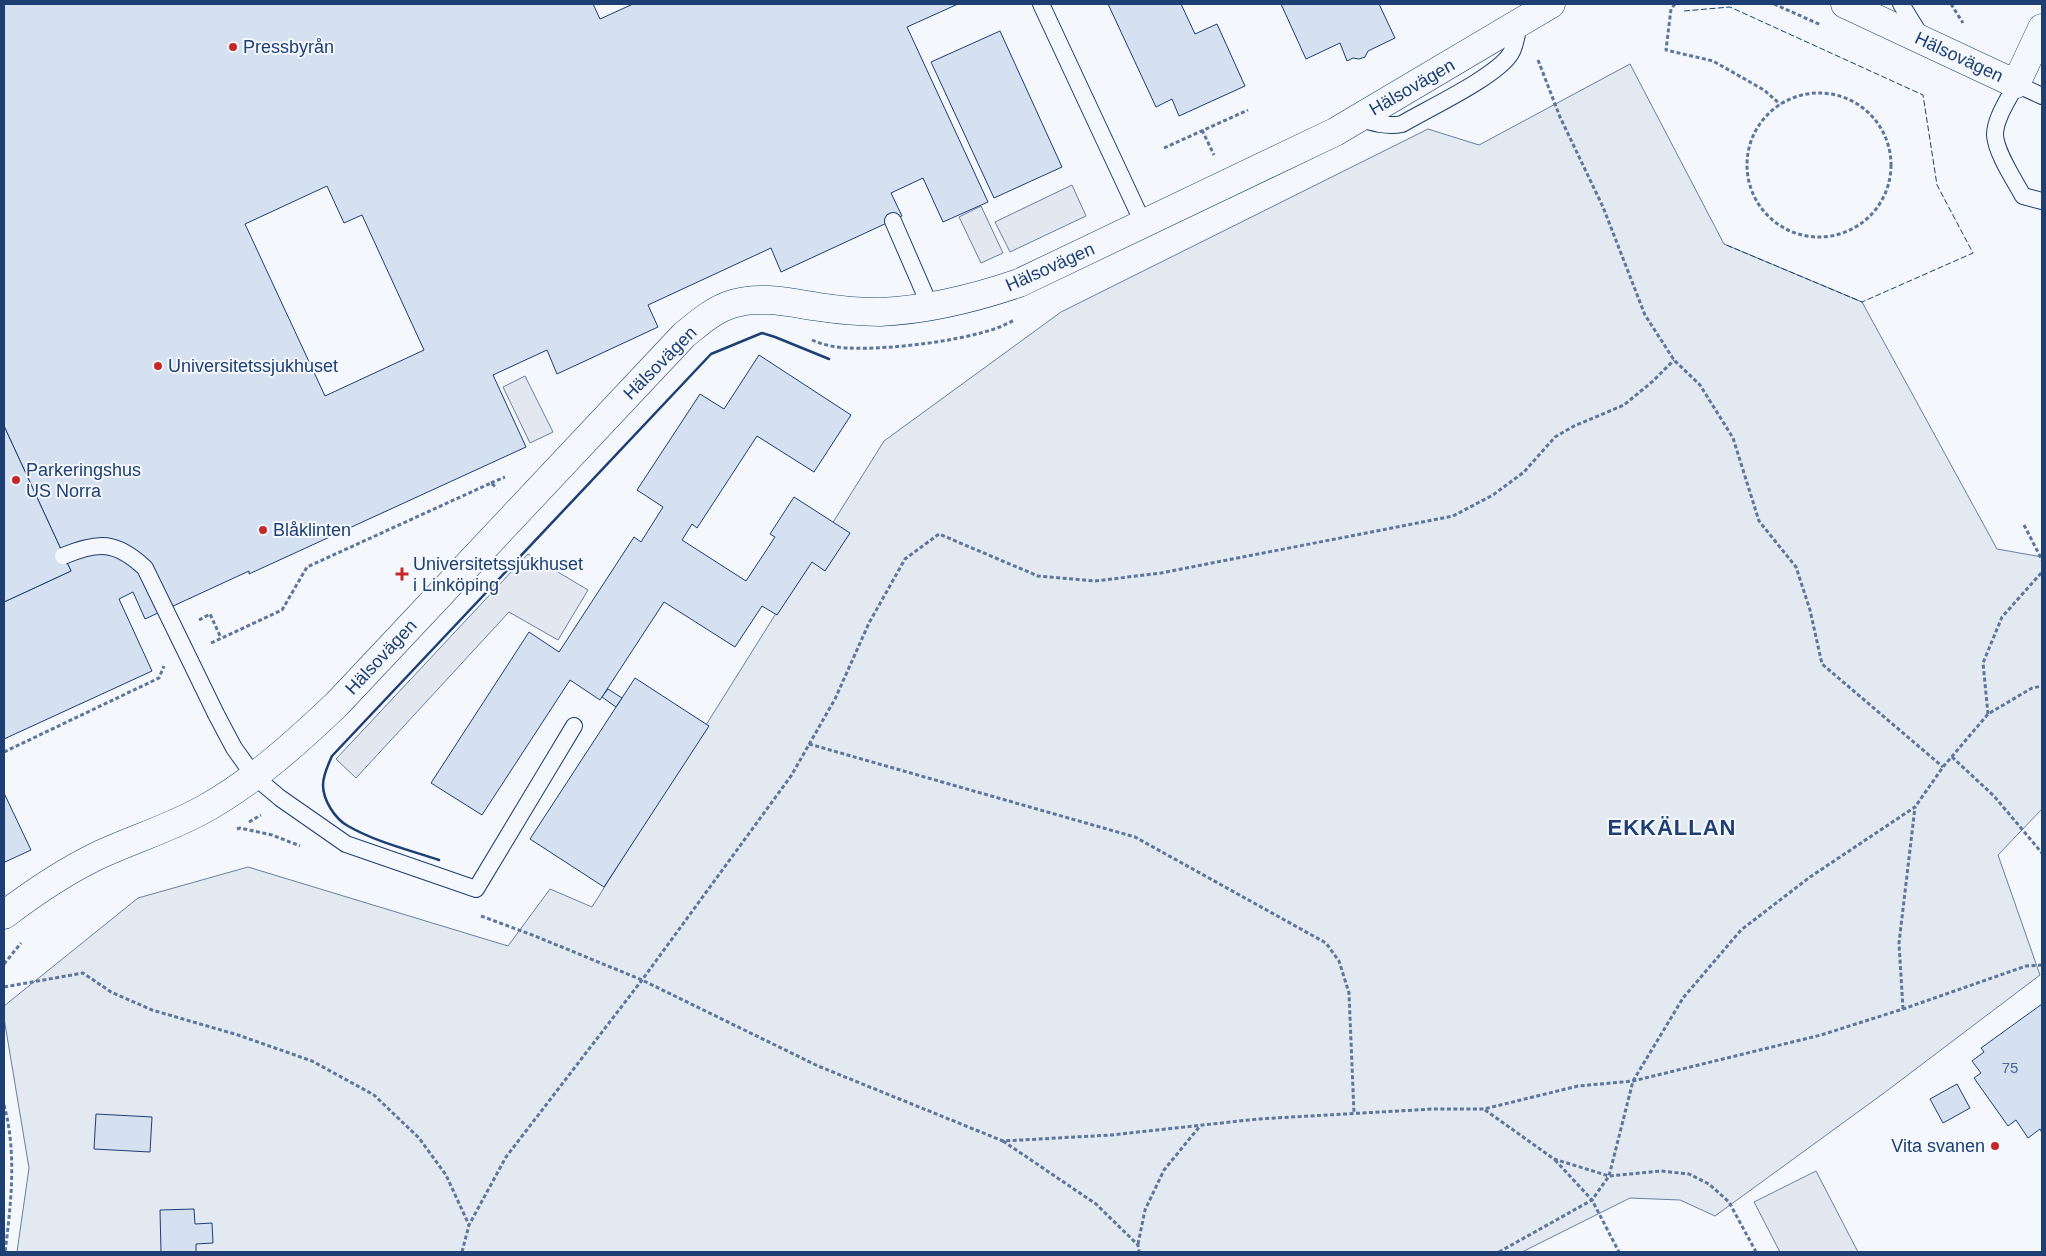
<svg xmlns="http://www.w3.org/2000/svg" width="2046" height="1256" font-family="Helvetica,sans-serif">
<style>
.green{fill:#e3e9f0;stroke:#687fa3}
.parking{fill:#e3e8f0;stroke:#687fa3}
.building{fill:#d5e0f0;stroke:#1d3f73;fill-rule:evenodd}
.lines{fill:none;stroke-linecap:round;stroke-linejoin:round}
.service-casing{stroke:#1d3f73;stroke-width:18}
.minor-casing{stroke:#1d3f73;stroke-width:29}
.path{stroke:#5e769c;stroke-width:3;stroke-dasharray:4 2.5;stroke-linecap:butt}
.service{stroke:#f4f7fb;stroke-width:16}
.minor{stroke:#f4f7fb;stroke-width:28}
.service-bridge-casing{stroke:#1d3f73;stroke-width:18;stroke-linecap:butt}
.service-bridge{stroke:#f4f7fb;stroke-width:16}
.fence{stroke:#1d3f73;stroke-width:1;stroke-dasharray:6 2.5;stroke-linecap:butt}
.wall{stroke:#1d3f73;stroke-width:2.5}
.poi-dot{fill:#c62828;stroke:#f4f7fb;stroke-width:2}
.labels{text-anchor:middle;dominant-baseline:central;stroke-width:4;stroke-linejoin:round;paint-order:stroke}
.number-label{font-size:15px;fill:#4b6792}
.poi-label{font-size:18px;fill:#1d3f73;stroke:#f4f7fb;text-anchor:start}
.street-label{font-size:18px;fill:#1d3f73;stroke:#f4f7fb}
.district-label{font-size:22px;font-weight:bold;letter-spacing:1px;fill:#1d3f73;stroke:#f4f7fb}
</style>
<rect width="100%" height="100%" fill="#f4f7fb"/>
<path class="green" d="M1630,64L1724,244L1862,302L1997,549L2042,557V809L1998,855L2040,975L1884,1093L1715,1216L1680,1200L1630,1198L1522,1252H17L29,1168L4,1018V1006L138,898L248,867L508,946L550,889L592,907L884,441L1061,312L1428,129L1479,145Z"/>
<g class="parking">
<path d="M1072,185L1086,216L1010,252L995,222Z"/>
<path d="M981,206L1003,253L981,263L959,217Z"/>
<path d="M525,376L553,432L530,443L503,387Z"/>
<path d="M528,554L588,590L558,640L509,612L356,778L336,759Z"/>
<path d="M1816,1171L1858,1252H1780L1754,1202Z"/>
</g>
<g class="building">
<path d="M4,4H593L600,19L633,4H958L907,27L988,202L943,222L923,178L891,193L902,216L781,272L771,248L648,305L658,327L557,374L547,350L493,375L526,447L249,574V571L145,619L133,592L119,599L152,671L4,739V602L71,571L4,426ZM327,186L344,223L362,215L424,350L325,396L245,224Z"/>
<path d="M1108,4H1181L1195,34L1217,24L1245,86L1179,116L1172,99L1156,107Z"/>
<path d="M1281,4H1379L1395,38L1368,51L1365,57L1359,59L1353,58L1347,61L1340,43L1306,59Z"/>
<path d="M1000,31L1062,167L994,198L931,62Z"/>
<path d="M759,355L851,415L814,472L757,436L697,528L692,524L682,540L746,581L775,537L770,534L794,497L850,533L825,571L812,562L777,615L762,606L735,647L664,602L600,700L570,680L482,815L431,783L529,632L559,652L634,537L641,542L663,507L637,490L700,394L724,409Z"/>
<path d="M4,426L71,571L4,602Z"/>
<path d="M635,678L709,726L604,887L530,839Z"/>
<path d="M608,689L622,698L616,707L602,697Z"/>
<path d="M4,793L31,850L5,862L4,859Z"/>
<path d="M2042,1004V1133L2040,1129L2028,1138L2016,1120L2008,1126L1974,1078L1981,1073L1972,1061L1984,1052L1981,1048Z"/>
<path d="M1957,1084L1970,1108L1943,1123L1930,1099Z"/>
<path d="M96,1114L152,1117L150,1152L94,1149Z"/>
<path d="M194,1209L195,1224L212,1223L213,1243L196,1244V1252H161L160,1210Z"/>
</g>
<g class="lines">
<defs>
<g id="service">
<path d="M1041,4L1144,225"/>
<path d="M1901,4L1922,38"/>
<path d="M2042,96L2016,84C2009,99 1995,118 1995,135C1996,153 2015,181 2023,196L2042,201"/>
<path d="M1359,118C1373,123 1387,127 1402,124C1427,109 1498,76 1511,53C1516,45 1517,33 1519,23"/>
<path d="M893,221L930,306"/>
<path d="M216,714L234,748L254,776L280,798L346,844L476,889L574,726"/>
</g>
<g id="minor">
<path d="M1845,4L2016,84L2042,28"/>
<path d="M4,915C33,893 64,872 97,856C133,839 171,828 206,808C254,781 297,742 337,704L684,335C699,323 713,310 732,304C760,295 792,303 819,307C839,310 861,312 880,312C927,310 975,298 1019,283L1335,132L1551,4"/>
</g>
</defs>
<use href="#service" class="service-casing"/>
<use href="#minor" class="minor-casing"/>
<g class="path">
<path d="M1675,4L1671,9L1666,50L1713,61L1764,90L1780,104"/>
<path d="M1774,4L1821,25"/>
<path d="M1951,4L1963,23"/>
<path d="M1538,60L1560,117L1603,207L1645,315L1674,360L1700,385L1733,438L1759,521L1796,567L1810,610L1822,664L1943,767"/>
<circle cx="1819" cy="165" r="72"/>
<path d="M1202,130L1214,155"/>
<path d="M1164,148L1248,110"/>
<path d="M812,340C823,345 838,348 850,348C888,350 982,340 1014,320"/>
<path d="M491,483L505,477"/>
<path d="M2024,525L2042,560"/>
<path d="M199,620L210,614L221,638"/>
<path d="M211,643L282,610L307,567L491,483L497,488"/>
<path d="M1988,714L1983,663L2002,617L2042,572"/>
<path d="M809,744L1135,837L1326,943L1339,961L1349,993L1354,1113"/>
<path d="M4,752L159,678L164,666"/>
<path d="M1952,757L1994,796L2042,853"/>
<path d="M249,822L261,815"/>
<path d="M237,829L240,828L272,835L300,846"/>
<path d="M481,916L535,936L642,980L818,1066L1003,1141L1111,1135L1258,1119L1432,1109H1484L1578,1086L1633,1081L1821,1035L1903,1009L2026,966L2042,965"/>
<path d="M4,964L21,943"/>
<path d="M4,987L83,973L111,992L152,1010L238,1035L312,1061L374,1095L419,1138L446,1175L469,1225"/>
<path d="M1903,1009L1899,943L1915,807"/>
<path d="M4,1105C17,1152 11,1205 5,1252"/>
<path d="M1485,1110L1554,1159L1609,1176L1661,1171L1689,1174L1709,1184L1729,1202L1756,1252"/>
<path d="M1003,1141L1096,1204L1138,1245L1139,1252"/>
<path d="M1555,1160L1592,1200L1619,1252"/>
<path d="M1138,1244L1145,1210L1164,1170L1200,1126"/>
<path d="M462,1252L469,1225L506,1157L642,980L791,776L835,699L869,623L905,559L939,534L1038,576L1095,581L1161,573L1453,516L1493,495L1524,472L1555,437L1574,426L1624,405L1653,381L1674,360"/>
<path d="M1499,1252L1592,1200L1609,1176L1633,1081L1683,998L1741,930L1810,877L1915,807L1943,767L1988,714L2032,688L2042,686"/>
</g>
<use href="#service" class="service"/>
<use href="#minor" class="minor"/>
<defs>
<path id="service-bridge" d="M63,556C99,541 116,541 145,568L216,714"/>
</defs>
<use href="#service-bridge" class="service-bridge-casing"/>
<use href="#service-bridge" class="service-bridge"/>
<path class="fence" d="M1684,11L1730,7L1923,95L1937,185L1973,253L1862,302L1724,244"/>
<path class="wall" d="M439,860C409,850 376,842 348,826C335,819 323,800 323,785C323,775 328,765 332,756L711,354L762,333L775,337L829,359"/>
</g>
<g class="poi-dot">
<circle cx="233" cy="47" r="5"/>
<circle cx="158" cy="366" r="5"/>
<circle cx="16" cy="480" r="5"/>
<circle cx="263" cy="530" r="5"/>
<path d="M399.5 566.5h5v5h5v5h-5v5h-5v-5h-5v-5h5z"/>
<circle cx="1995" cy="1146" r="5"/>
</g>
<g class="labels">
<g class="number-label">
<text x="2010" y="1067">75</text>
</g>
<g class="poi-label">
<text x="243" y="47">Pressbyrån</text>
<text x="168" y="366">Universitetssjukhuset</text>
<text x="26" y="470">Parkeringshus<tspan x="26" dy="21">US Norra</tspan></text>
<text x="273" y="530">Blåklinten</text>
<text x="413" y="564">Universitetssjukhuset<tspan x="413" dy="21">i Linköping</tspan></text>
<text x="1985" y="1146" text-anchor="end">Vita svanen</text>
</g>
<g class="street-label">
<text transform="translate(1959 57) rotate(25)">Hälsovägen</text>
<text transform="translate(1412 87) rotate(-30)">Hälsovägen</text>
<text transform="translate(1050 267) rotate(-24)">Hälsovägen</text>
<text transform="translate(660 363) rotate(-45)">Hälsovägen</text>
<text transform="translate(381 657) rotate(-47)">Hälsovägen</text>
</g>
<g class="district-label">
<text x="1672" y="827">EKKÄLLAN</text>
</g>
</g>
<rect width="2046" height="1256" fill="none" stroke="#1d3f73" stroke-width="10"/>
</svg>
